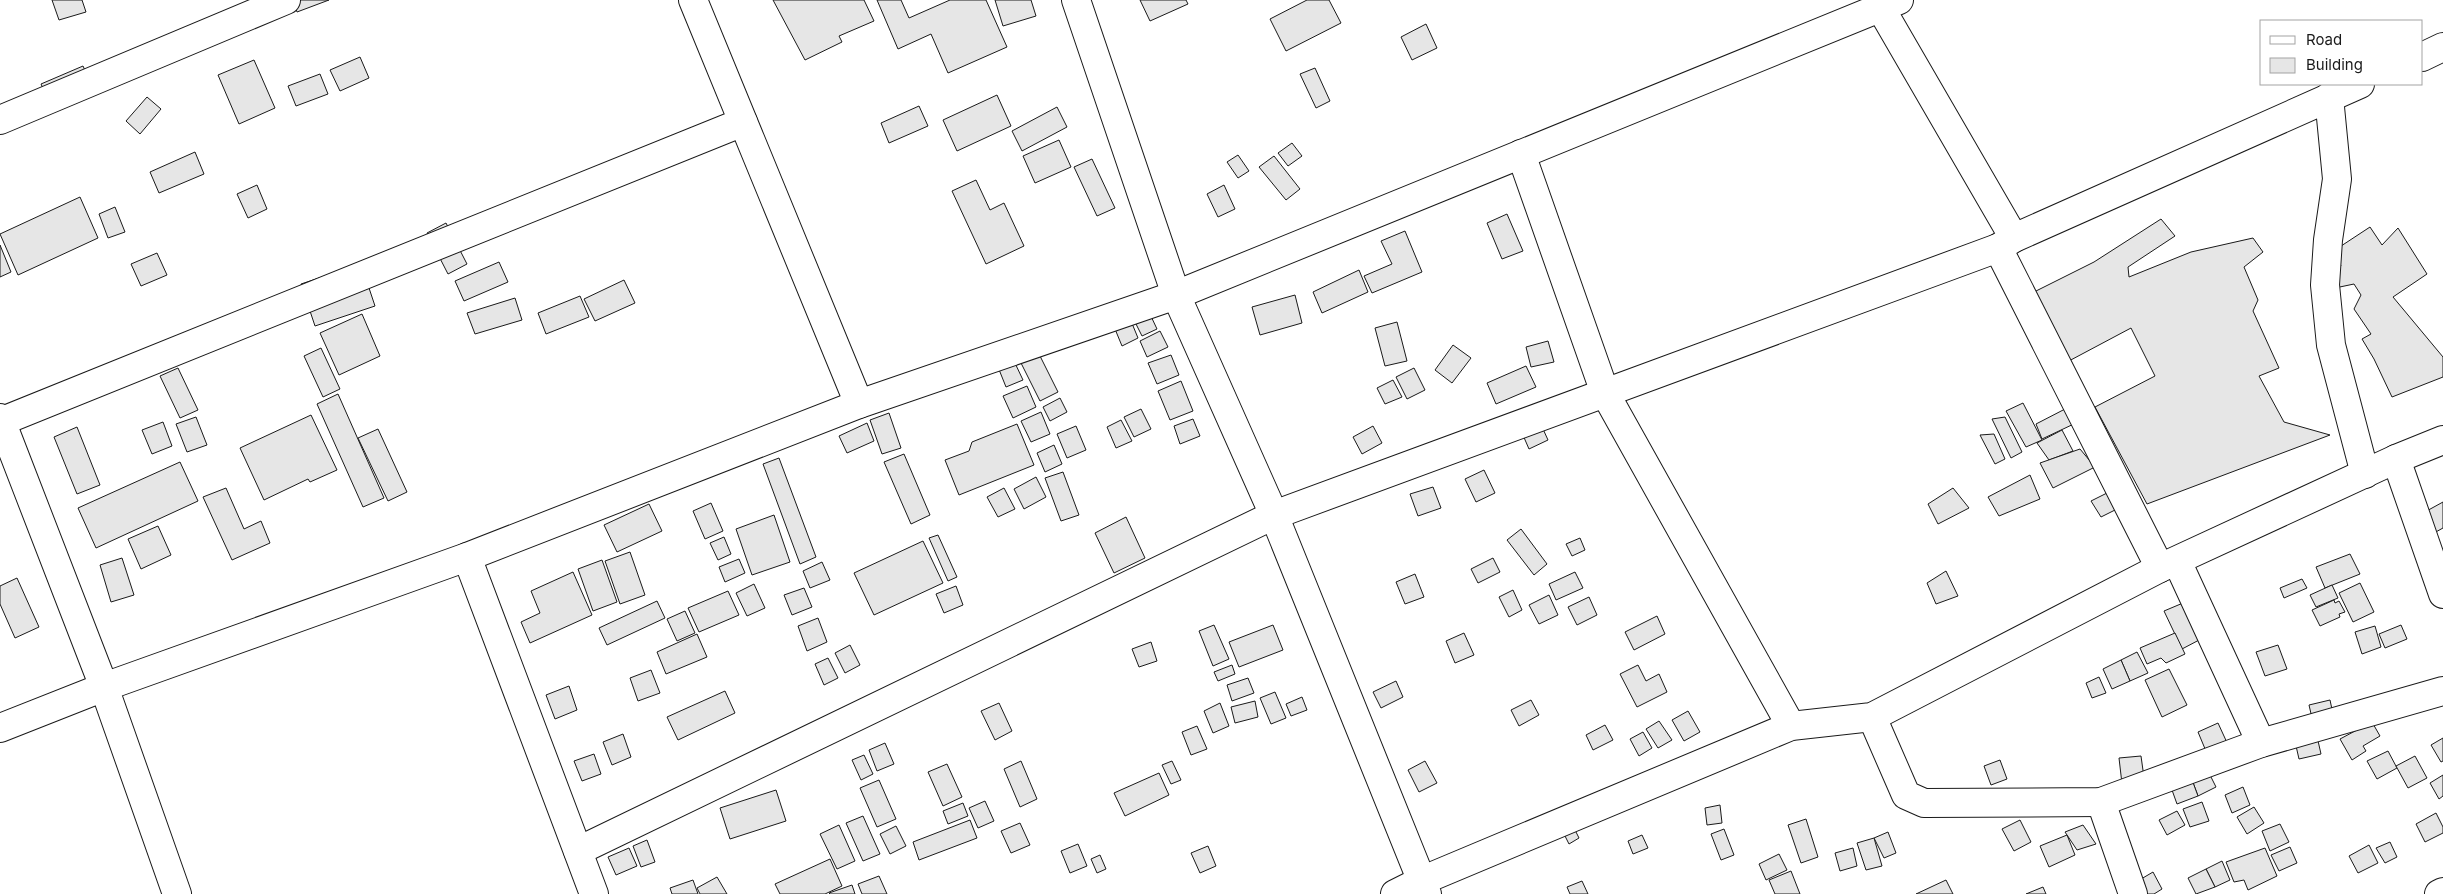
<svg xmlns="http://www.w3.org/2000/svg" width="2443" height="894" font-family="Inter,sans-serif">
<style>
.building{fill:#e6e6e6;stroke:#1a1a1a}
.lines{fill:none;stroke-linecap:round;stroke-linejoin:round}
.minor-casing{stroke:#1a1a1a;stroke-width:30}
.minor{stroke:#fff;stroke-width:28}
</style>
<rect width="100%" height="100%" fill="#fff"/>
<g class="building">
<path d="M52,0H82L86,12L59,20Z"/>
<path d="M293,0H329L297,12Z"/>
<path d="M773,0H864L874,21L839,36L842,42L805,60Z"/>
<path d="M877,0H901L909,18L950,0H986L1007,47L948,73L931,34L898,49Z"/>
<path d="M995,0H1031L1036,16L1003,26Z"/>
<path d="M1140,0H1186L1188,4L1150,21Z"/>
<path d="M1307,0H1329L1341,23L1286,51L1270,19Z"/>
<path d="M1426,24L1437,48L1412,60L1401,37Z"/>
<path d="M360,57L369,78L340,91L330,70Z"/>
<path d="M254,60L275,108L239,124L218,75Z"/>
<path d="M83,66L93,88L51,106L41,84Z"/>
<path d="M1315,68L1330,101L1316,108L1300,74Z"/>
<path d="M320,74L328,94L296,106L288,86Z"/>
<path d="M997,95L1011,126L957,151L943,120Z"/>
<path d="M147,97L161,109L140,134L126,121Z"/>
<path d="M919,106L928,126L889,143L881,123Z"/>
<path d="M1057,107L1067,127L1022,151L1012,131Z"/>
<path d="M1059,140L1071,167L1035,183L1023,156Z"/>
<path d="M1292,143L1302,156L1288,166L1278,153Z"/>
<path d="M195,152L204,174L159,193L150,172Z"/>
<path d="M1238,155L1249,171L1238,178L1227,162Z"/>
<path d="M1274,156L1300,189L1286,200L1259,167Z"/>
<path d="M1092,159L1115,208L1097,216L1074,167Z"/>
<path d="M976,180L990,210L1004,203L1024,246L986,264L952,191Z"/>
<path d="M257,185L267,209L248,218L237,194Z"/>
<path d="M1224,185L1235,209L1218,217L1207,194Z"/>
<path d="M80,197L98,238L18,275L0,234Z"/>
<path d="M115,207L125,232L108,238L99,214Z"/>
<path d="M1507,214L1523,251L1502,259L1487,223Z"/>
<path d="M2161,219L2175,236L2128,267L2129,277L2191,252L2253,238L2263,252L2244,267L2258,300L2253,311L2279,368L2259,376L2284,422L2330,435L2147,504L2095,407L2155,376L2131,328L2067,362L2034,292L2094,262Z"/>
<path d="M446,223L467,264L448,274L427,233Z"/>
<path d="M2370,227L2382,245L2398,228L2427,274L2393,297L2443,357V377L2392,397L2374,359L2362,339L2371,334L2354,309L2361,295L2354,284L2335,288L2326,269L2341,266L2335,250Z"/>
<path d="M1405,231L1422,272L1372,293L1364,276L1392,264L1381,241Z"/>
<path d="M0,245L11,272L0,277Z"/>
<path d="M157,253L167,275L141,286L131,264Z"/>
<path d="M499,262L508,282L464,301L455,281Z"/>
<path d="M361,264L375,306L315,326L301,284Z"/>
<path d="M1359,270L1368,292L1322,313L1313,292Z"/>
<path d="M624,280L635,303L595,321L584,299Z"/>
<path d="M1295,295L1302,323L1260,335L1252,307Z"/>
<path d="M580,296L589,317L546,334L538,313Z"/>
<path d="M515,298L522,320L475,334L467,313Z"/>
<path d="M1149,312L1157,329L1142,336L1134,320Z"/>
<path d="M362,314L380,356L339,375L320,333Z"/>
<path d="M1131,321L1138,338L1122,346L1115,329Z"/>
<path d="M1397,322L1407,361L1385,366L1375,328Z"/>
<path d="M1160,331L1168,347L1147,357L1140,341Z"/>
<path d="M1548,341L1554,362L1531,367L1526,347Z"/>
<path d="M1453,345L1471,358L1452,383L1435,370Z"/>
<path d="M321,348L340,389L323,397L304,356Z"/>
<path d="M1038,352L1058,392L1040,401L1020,361Z"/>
<path d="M1171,355L1179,375L1157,384L1148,363Z"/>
<path d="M1014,361L1023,380L1006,387L998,367Z"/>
<path d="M1526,366L1536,387L1496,404L1487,383Z"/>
<path d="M178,368L198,410L180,418L160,376Z"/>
<path d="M1414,368L1425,390L1407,399L1396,377Z"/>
<path d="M1393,380L1402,397L1385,404L1377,388Z"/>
<path d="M1181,381L1193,411L1170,420L1158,391Z"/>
<path d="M1027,386L1036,407L1013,418L1003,396Z"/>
<path d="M338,394L384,498L363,507L317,404Z"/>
<path d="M1060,398L1067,412L1050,421L1043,407Z"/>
<path d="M2023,403L2042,440L2026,447L2006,411Z"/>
<path d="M2067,408L2078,422L2042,439L2036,424Z"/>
<path d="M1141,409L1151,429L1134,437L1124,417Z"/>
<path d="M1041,412L1050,434L1031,442L1021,421Z"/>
<path d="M889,413L901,448L882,454L870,420Z"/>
<path d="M311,415L337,470L310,482L308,479L264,500L240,448Z"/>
<path d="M196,417L207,445L187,452L176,424Z"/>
<path d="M2005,417L2022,452L2011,458L1992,419Z"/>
<path d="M1538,418L1548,440L1529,449L1519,426Z"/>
<path d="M1193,419L1200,436L1180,444L1174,426Z"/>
<path d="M1121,420L1132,441L1116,448L1107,427Z"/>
<path d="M163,422L172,446L152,454L142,430Z"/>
<path d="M867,423L874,441L847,453L839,436Z"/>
<path d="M1017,424L1034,465L959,495L945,460L969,451L972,442Z"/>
<path d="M1076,426L1086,450L1067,458L1057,434Z"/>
<path d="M1373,426L1382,443L1362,454L1353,437Z"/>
<path d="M77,427L100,485L77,494L54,437Z"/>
<path d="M378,429L407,492L388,501L358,438Z"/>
<path d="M2062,430L2073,451L2049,460L2037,443Z"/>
<path d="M1994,434L2005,459L1995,464L1980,435Z"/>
<path d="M1054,445L1062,464L1045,472L1037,453Z"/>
<path d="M2080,449L2095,467L2053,488L2040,463Z"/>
<path d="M904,454L930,515L911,524L884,462Z"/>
<path d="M779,458L816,557L800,564L763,464Z"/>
<path d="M180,462L198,501L96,548L78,508Z"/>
<path d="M1484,470L1495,493L1476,502L1465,479Z"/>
<path d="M1063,472L1079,515L1061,521L1045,478Z"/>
<path d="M2030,475L2040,499L1999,516L1988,497Z"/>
<path d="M1036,477L1046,497L1024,509L1014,489Z"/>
<path d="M1433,487L1441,508L1418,516L1410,494Z"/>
<path d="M226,488L244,529L261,521L270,543L232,560L203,497Z"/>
<path d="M1004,488L1015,509L998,517L987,497Z"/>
<path d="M1953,488L1969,508L1938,524L1928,504Z"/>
<path d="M2109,492L2117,509L2101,517L2091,501Z"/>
<path d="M2443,502V528L2434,533L2423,513Z"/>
<path d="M711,503L723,531L705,539L693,511Z"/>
<path d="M649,504L662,531L617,552L604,525Z"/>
<path d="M774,515L790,562L752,575L736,529Z"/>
<path d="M1126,517L1145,558L1114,573L1095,533Z"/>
<path d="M158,526L171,555L141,569L128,539Z"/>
<path d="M1521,529L1547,564L1534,575L1507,540Z"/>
<path d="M938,535L957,577L948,581L929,538Z"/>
<path d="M724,537L731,554L718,560L710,543Z"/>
<path d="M1580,538L1585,550L1572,556L1566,544Z"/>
<path d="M923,541L943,583L874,615L854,573Z"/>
<path d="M630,552L645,595L620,604L605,561Z"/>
<path d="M2350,554L2360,574L2325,588L2316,567Z"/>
<path d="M122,558L134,595L111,602L100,565Z"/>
<path d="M1493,558L1500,572L1478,583L1471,569Z"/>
<path d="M739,559L745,573L725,582L719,567Z"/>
<path d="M602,560L617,602L593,611L578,569Z"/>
<path d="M822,562L830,580L810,588L803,571Z"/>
<path d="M1946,571L1958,596L1936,604L1927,583Z"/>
<path d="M573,572L592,615L530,643L521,622L540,613L531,591Z"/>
<path d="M1575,572L1583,588L1556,600L1549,584Z"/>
<path d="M1415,574L1424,597L1405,604L1396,582Z"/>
<path d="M17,578L39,627L15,638L0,604V586Z"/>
<path d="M2302,579L2307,588L2284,598L2280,588Z"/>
<path d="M2360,583L2374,612L2353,622L2339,593Z"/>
<path d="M754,584L765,608L747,616L736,593Z"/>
<path d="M2332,585L2338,598L2316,607L2310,595Z"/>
<path d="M956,586L963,605L944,613L936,594Z"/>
<path d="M804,588L812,607L792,615L784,595Z"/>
<path d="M1513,590L1522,610L1509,617L1499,597Z"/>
<path d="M728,591L739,615L699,632L688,608Z"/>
<path d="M1549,595L1558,615L1539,624L1529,605Z"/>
<path d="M1589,597L1597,615L1577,625L1568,607Z"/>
<path d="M2334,600L2335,603L2339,601L2345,612L2339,614L2340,617L2320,626L2312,610Z"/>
<path d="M657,601L665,618L607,645L599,628Z"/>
<path d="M2183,603L2201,639L2182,649L2164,611Z"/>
<path d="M685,611L695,633L677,641L667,619Z"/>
<path d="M1657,616L1665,634L1634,650L1625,632Z"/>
<path d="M818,618L827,642L807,651L798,626Z"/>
<path d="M1214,625L1229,659L1213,666L1199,631Z"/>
<path d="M1273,625L1283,650L1239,667L1229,642Z"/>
<path d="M2401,625L2407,639L2385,648L2379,634Z"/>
<path d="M2375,626L2381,647L2362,654L2355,632Z"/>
<path d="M1464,633L1474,655L1455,663L1446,641Z"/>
<path d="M2175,633L2185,654L2166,663L2161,658L2147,664L2140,648Z"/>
<path d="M697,634L707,657L666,674L657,652Z"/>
<path d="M1151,642L1157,661L1139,667L1132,649Z"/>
<path d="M850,645L860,665L845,673L835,653Z"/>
<path d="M2278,645L2287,669L2265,676L2256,652Z"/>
<path d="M2137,652L2148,673L2130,681L2121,660Z"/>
<path d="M828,658L838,678L824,685L815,664Z"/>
<path d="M2121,660L2130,681L2112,689L2103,669Z"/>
<path d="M1232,665L1235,674L1218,681L1214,672Z"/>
<path d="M1638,665L1646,681L1659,674L1667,692L1637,707L1620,674Z"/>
<path d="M2169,669L2187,705L2162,717L2145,680Z"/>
<path d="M651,670L660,693L638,701L630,678Z"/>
<path d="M2099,677L2106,693L2092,698L2086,683Z"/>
<path d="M1248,678L1254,693L1232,701L1227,685Z"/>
<path d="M1396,681L1403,697L1381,708L1373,692Z"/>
<path d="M569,686L577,710L555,719L546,695Z"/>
<path d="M725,691L735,713L678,740L667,717Z"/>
<path d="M1275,692L1286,718L1271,724L1260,698Z"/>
<path d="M1302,697L1307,710L1291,716L1286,704Z"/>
<path d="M1531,700L1539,715L1519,726L1511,710Z"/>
<path d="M2330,700L2333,714L2312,718L2309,705Z"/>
<path d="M1255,701L1258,717L1235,723L1231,707Z"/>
<path d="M999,703L1012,731L995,740L981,711Z"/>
<path d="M1220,703L1229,726L1213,733L1204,711Z"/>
<path d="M1688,711L1700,732L1684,741L1672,720Z"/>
<path d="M1659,721L1672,740L1658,748L1646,729Z"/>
<path d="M2372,722L2380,736L2363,746L2366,751L2352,760L2340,739Z"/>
<path d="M2218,723L2229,747L2208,756L2198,732Z"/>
<path d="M1605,725L1613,740L1593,750L1586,735Z"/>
<path d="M1197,726L1207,749L1191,755L1182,732Z"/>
<path d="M1643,732L1652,748L1639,756L1630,739Z"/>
<path d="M2316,732L2321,754L2299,759L2294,737Z"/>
<path d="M623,734L631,757L612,765L603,742Z"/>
<path d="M2443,738V761L2441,762L2431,745Z"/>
<path d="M885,743L894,764L877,771L869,750Z"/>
<path d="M2388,751L2397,768L2377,779L2367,761Z"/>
<path d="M594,754L601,774L582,781L574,761Z"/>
<path d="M864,755L873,774L861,780L852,760Z"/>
<path d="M2141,756L2147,799L2124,801L2119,758Z"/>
<path d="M2415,756L2427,778L2408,788L2396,766Z"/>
<path d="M2000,760L2007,779L1991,785L1984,766Z"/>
<path d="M1021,761L1037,799L1020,807L1004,769Z"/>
<path d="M1172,761L1181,780L1171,784L1162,765Z"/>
<path d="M1425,761L1437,783L1419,792L1408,770Z"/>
<path d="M947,764L962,797L943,806L928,772Z"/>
<path d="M2206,767L2216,787L2198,796L2188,769Z"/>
<path d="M2188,769L2198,796L2177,804L2167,776Z"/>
<path d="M1159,773L1169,795L1125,816L1114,793Z"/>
<path d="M2443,775V796L2439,799L2430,783Z"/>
<path d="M879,780L896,819L877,827L860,788Z"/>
<path d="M2243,787L2250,805L2232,813L2225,795Z"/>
<path d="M776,790L786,821L730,839L720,808Z"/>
<path d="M985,801L994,821L978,828L969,808Z"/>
<path d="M2202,802L2209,821L2190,827L2183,809Z"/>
<path d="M963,803L968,816L948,824L943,811Z"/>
<path d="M1720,805L1722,823L1707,825L1705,808Z"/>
<path d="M2254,807L2264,823L2247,834L2237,817Z"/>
<path d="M2177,811L2185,825L2167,835L2159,820Z"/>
<path d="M2436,813L2443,827V833L2425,842L2416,824Z"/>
<path d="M863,816L880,854L863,861L846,823Z"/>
<path d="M1806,819L1818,857L1801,863L1788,825Z"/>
<path d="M970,820L977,838L919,860L913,842Z"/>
<path d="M2020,820L2031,842L2014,851L2002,829Z"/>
<path d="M1020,823L1030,845L1011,853L1001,831Z"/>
<path d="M2280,824L2289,842L2270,851L2262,831Z"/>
<path d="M839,825L855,861L837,869L820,834Z"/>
<path d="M2083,825L2096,844L2077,850L2065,832Z"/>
<path d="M896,826L906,846L890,854L880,834Z"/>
<path d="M1573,826L1579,838L1569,844L1563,832Z"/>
<path d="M1724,829L1734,855L1721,860L1711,834Z"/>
<path d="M1888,832L1896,853L1884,858L1874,838Z"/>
<path d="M1642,835L1648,848L1633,854L1628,841Z"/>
<path d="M2067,835L2075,855L2049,867L2040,846Z"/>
<path d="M1874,838L1882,866L1866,870L1857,843Z"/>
<path d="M647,840L655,862L641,867L633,846Z"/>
<path d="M2390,842L2397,857L2385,863L2376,848Z"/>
<path d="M1078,844L1087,866L1070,873L1061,851Z"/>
<path d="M2369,845L2378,863L2358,873L2349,856Z"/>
<path d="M1208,846L1216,866L1200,873L1191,853Z"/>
<path d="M2290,847L2297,863L2279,871L2271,855Z"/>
<path d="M629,848L637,866L616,875L608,857Z"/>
<path d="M1853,848L1857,866L1840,871L1835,853Z"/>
<path d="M2265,848L2277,876L2248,890L2244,880L2234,882L2226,862Z"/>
<path d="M1779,854L1787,870L1766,880L1759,864Z"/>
<path d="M1100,855L1106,869L1097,873L1091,859Z"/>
<path d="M830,859L842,886L825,894H780L775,884Z"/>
<path d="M2222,861L2230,880L2215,887L2206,869Z"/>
<path d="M2206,869L2215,887L2196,894L2188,878Z"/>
<path d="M1791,871L1800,894H1775L1769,880Z"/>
<path d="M2153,872L2162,889L2154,894H2143L2136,882Z"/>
<path d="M879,876L887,894H862L858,884Z"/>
<path d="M717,877L727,894H700L697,888Z"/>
<path d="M693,880L698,894H672L670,888Z"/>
<path d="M1946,880L1953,894H1916Z"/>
<path d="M1582,881L1588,894H1570L1567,887Z"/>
<path d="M852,885L855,894H830L829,893Z"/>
<path d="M2043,887L2046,894H2026Z"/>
</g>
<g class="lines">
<defs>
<g id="minor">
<path d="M693,0L859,404"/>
<path d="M1076,0L1176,295L1274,515L1427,894"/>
<path d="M1876,0L2014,238"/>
<path d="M2422,57L2443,47"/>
<path d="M2329,97L2337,179L2328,240L2325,285L2331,345L2365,474"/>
<path d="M0,120L286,0"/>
<path d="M1521,154L1605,393L1791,726"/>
<path d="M1998,248L2160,568"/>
<path d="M0,418L104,687L177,894"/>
<path d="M0,422L743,122"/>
<path d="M2396,459L2443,594"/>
<path d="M467,557L594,894"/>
<path d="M2177,561L2261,743"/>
<path d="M1872,717L1906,795L1924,803L2101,802L2261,743L2443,691"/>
<path d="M0,728L104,687L467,557L859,404L1176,295L1899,0"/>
<path d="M2101,802L2133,894"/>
<path d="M578,851L1274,515L1998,248L2014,238L2360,84"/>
<path d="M1395,894L1421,881L1791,726L1872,717L2160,568L2396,459L2443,440"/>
<path d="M2439,894L2443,892"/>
</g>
</defs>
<use href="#minor" class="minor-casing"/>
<use href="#minor" class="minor"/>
</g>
<rect x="2260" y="20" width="162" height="65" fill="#ffffff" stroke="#a3a3a3"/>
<rect x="2270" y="36" width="25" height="8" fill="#ffffff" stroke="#a3a3a3"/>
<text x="2306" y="45" font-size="15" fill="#1a1a1a">Road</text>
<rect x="2270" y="58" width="25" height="15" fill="#e6e6e6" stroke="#a3a3a3"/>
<text x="2306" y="70" font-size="15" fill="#1a1a1a">Building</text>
</svg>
